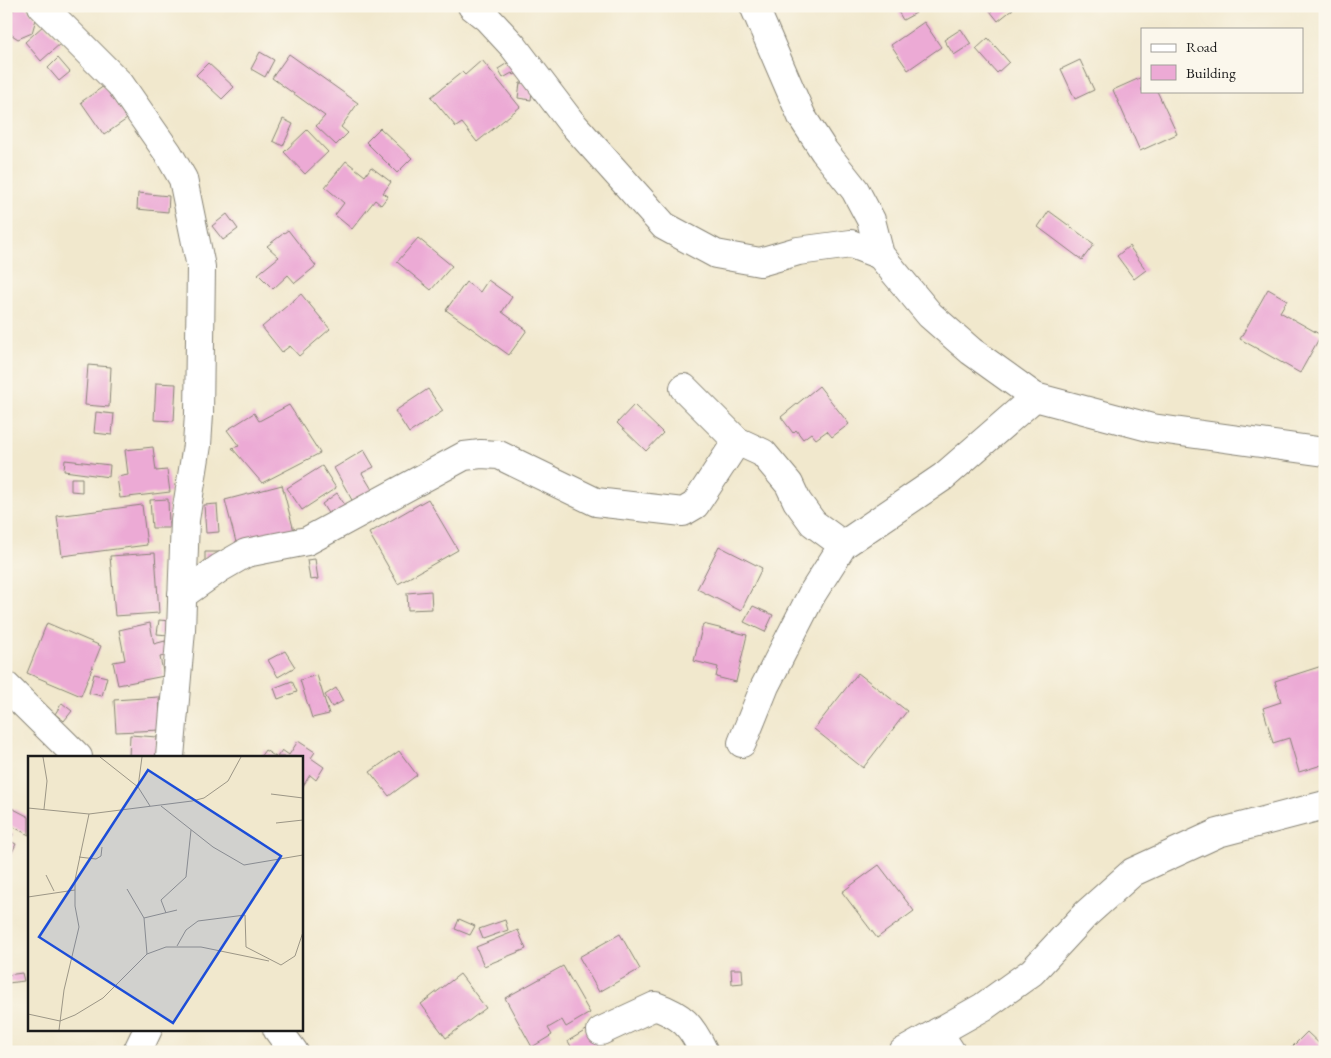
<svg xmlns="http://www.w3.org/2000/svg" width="1331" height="1058" font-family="'EB Garamond',serif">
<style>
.building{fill:#ecaad5}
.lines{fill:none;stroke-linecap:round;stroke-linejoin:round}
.minor-casing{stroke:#868274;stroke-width:30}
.minor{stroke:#fff;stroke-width:28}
.inset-road{fill:none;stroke:#9c9686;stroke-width:1}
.view{fill:#1d4ed8;fill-opacity:0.15;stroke:#1d4ed8;stroke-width:2.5}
.inset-edge{fill:none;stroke:#1c1c1c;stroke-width:2.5}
</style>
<rect width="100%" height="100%" fill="#fbf7ec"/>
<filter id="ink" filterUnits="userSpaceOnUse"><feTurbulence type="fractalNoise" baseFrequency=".02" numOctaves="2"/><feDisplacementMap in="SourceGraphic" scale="10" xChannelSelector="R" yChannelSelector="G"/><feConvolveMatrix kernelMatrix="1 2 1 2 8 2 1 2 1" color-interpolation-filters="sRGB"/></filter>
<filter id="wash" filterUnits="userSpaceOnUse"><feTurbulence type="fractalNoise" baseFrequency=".0096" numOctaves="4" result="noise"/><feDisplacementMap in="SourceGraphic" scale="20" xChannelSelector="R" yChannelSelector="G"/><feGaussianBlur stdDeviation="1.12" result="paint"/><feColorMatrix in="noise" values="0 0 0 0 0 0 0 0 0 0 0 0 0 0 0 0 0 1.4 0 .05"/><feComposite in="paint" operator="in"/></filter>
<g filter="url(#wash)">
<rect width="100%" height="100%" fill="#f1e8cd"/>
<g id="blocks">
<g class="building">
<path d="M18,6H25L36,19L32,33L18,39L6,31V16Z"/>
<path d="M899,6H912L916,13L903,20L896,8Z"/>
<path d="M986,6H1011L1013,9L998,21Z"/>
<path d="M924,22L941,47L908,70L891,45Z"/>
<path d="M44,25L61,43L41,61L25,42Z"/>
<path d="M961,29L971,44L954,55L944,40Z"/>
<path d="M988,38L1009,62L997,73L976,49Z"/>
<path d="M260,52L274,60L265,77L251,69Z"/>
<path d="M289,54L358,103L341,127L348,133L336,145L316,126L325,116L272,78Z"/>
<path d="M58,58L70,72L59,81L48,68Z"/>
<path d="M514,59L518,73L514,75L512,73L503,78L498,69Z"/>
<path d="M482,60L520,107L477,142L462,123L456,127L431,97L462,72L465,75Z"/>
<path d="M1080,60L1094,90L1075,99L1061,69Z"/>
<path d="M208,63L234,87L222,99L196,75Z"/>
<path d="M1142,77V91H1157L1177,134L1140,151L1113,90Z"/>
<path d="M520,83L533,84L531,100L518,98Z"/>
<path d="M104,86L127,119L104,135L81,102Z"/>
<path d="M283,119L293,124L283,146L273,141Z"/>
<path d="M380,128L412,158L397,173L366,142Z"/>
<path d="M307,130L328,152L305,174L284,152Z"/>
<path d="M346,161L365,176L371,167L391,182L383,193L388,196L381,205L375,200L352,229L335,215L344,203L325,187Z"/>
<path d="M138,193L169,196L168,212L137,209Z"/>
<path d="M1049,211L1094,244L1082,260L1038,227Z"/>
<path d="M227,214L238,229L223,240L212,226Z"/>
<path d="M288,230L316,266L295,283L288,275L273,289L258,274L279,257L267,246Z"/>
<path d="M418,238L452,266L431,290L397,262Z"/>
<path d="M1129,246L1146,270L1134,279L1117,256Z"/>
<path d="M488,280L512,297L502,312L527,330L509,355L446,310L466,282L480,292Z"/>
<path d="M1268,289L1287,300L1280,312L1321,335L1300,373L1240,339Z"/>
<path d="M301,294L330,329L299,356L290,346L282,352L262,327Z"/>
<path d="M88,365L111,367L109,407L85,405Z"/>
<path d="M156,383L176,384L174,421L154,420Z"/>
<path d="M819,386L849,424L832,437L827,431L816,439L811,433L803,439L796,430L793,433L781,417Z"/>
<path d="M428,389L443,411L409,433L395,411Z"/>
<path d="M289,405L320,453L262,483L232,448L239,446L227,430L254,413L259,421Z"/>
<path d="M634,405L663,433L646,451L617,423Z"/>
<path d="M96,412L114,414L112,435L94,433Z"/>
<path d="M153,447L156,471L167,470L170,492L120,498L117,477L128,475L125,450Z"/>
<path d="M364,450L374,467L362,473L377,498L357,509L334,468Z"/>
<path d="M65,460L110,465L109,477L64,471Z"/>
<path d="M322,466L336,488L302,510L287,488Z"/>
<path d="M71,478H82V492L71,491Z"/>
<path d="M282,485L294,531L237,546L225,500Z"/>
<path d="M337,493L347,508L331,518L322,504Z"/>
<path d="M168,499L169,528H152L150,500Z"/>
<path d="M428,499L458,550L398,584L369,533Z"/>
<path d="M217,504L219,532L206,533L204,505Z"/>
<path d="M142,505L147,545L62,556L57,516Z"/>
<path d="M719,546L762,568L741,611L697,589Z"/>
<rect x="205" y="552" width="14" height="10"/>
<path d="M155,553L159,613L115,616L110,556Z"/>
<path d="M315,559L318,579L310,580L307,560Z"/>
<path d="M431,591L432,609L408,610L407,593Z"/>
<path d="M753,606L773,615L765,632L744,622Z"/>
<path d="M159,620L170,621L168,635L157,634Z"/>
<path d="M47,623L101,646L81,696L27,673Z"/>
<path d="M150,623L154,644L165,641L168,655L160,657L164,676L118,685L113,662L125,660L119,630Z"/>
<path d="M703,624L747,635L736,682L716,677L718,667L694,661Z"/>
<path d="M285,651L295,667L278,677L268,660Z"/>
<path d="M1325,665V764L1299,772L1289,738L1273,743L1263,708L1281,702L1275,681Z"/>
<path d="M858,673L907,711L863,768L814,729Z"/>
<path d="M94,674L107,677L102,696L89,693Z"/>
<path d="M317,675L329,714L312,718L300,680Z"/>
<path d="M292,681L297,692L278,699L274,688Z"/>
<path d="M336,688L343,701L332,707L325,695Z"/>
<path d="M159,697L161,730L116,732L114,700Z"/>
<path d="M62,703L72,711L64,721L55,714Z"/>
<path d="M130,735L157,737L156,757H129Z"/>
<path d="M298,741L315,752L311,758L324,767L316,780L310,775L301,789V757H277L282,750L289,755Z"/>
<path d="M265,750L276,757H260Z"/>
<path d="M399,751L417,775L389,796L370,772Z"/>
<path d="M6,805L29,817V835L6,823Z"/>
<path d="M6,831L13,834L10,841L16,844L6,865Z"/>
<path d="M879,865L914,911L877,938L842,892Z"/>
<path d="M459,919L475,926L470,935L455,929Z"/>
<path d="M505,920L508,930L483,939L479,929Z"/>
<path d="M518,930L526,949L484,966L476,947Z"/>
<path d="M620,934L640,969L599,992L579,957Z"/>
<path d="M563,966L590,1013L566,1027L562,1020L548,1028L552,1035L532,1047L505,998Z"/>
<path d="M731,969H742L743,983L732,984Z"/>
<path d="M22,973L24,981L8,983L7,975Z"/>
<path d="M460,974L486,1008L446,1038L421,1004Z"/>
<path d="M1325,1006V1020L1320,1008Z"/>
<path d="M588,1029L598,1046L590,1052H574L568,1041Z"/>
<path d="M1307,1032L1325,1049L1322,1052H1287Z"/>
<path d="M773,1048L774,1052H761V1051Z"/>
</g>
</g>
</g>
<g filter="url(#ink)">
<use href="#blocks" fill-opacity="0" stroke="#868274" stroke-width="1"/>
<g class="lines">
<defs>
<g id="minor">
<path d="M42,6L120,84L168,153L183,179L201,267L199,414L197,445L185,520L181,630L170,757"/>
<path d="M472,6L487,18L513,46L570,121L664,226L716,254L760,262L798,251L851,244L880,255"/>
<path d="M754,6L802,117L824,151L855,190L871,220L880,255L930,315L971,351L1035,397L1152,428L1325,452"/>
<path d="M684,388L737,441L763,453L789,484L797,501L813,523L843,545"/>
<path d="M182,595L220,568L246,553L307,541L464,456L481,454L499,455L596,502L683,512L695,505L737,441"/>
<path d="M6,686L78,757"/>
<path d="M742,743L765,686L812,594L843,545L943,477L1035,397"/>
<path d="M277,1029L294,1052"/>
<path d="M601,1031L655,1006C683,1016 691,1025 704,1052"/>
<path d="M938,1032L951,1052"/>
<path d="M137,1052L148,1029"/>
<path d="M903,1052L983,1007L1032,972L1086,914L1133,872L1218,833L1325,805"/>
</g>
</defs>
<use href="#minor" class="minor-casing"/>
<use href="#minor" class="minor"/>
</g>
</g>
<g transform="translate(28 756)">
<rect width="275" height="275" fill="#f1e8cd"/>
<path class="inset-road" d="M15,1L19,25L16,53M72,1L110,31M114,1L110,31L122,50M243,38L275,42M133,50L185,91L216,109L275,99M0,52L61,58L164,45L176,42L200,25L213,1M248,67L275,64M51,101L68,103L73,100L74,91M18,119L26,135M99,133L116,162L119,198M0,141L47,134M138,157L133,144L158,121L163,74M116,162L149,154M149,190L158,174L170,165L217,159L218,191L253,209L267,200L275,176M0,258L32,265L47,259L75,242L119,198L138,191H173L241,205M31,274L36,234L51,171L47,150V124L61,58"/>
<path class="view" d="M120,14L253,100L145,267L11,181Z"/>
<rect width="275" height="275" class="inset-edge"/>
</g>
<rect width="1331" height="1058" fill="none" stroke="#fbf7ec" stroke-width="25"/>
<rect x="1141" y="28" width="162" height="65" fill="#fbf7ec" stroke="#a29f99"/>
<rect x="1151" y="44" width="25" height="8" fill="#ffffff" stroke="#a29f99"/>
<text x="1186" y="52" font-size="15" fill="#1c1c1c">Road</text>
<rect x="1151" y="65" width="25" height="15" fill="#ecaad5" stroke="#a29f99"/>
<text x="1186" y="78" font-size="15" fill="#1c1c1c">Building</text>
</svg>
